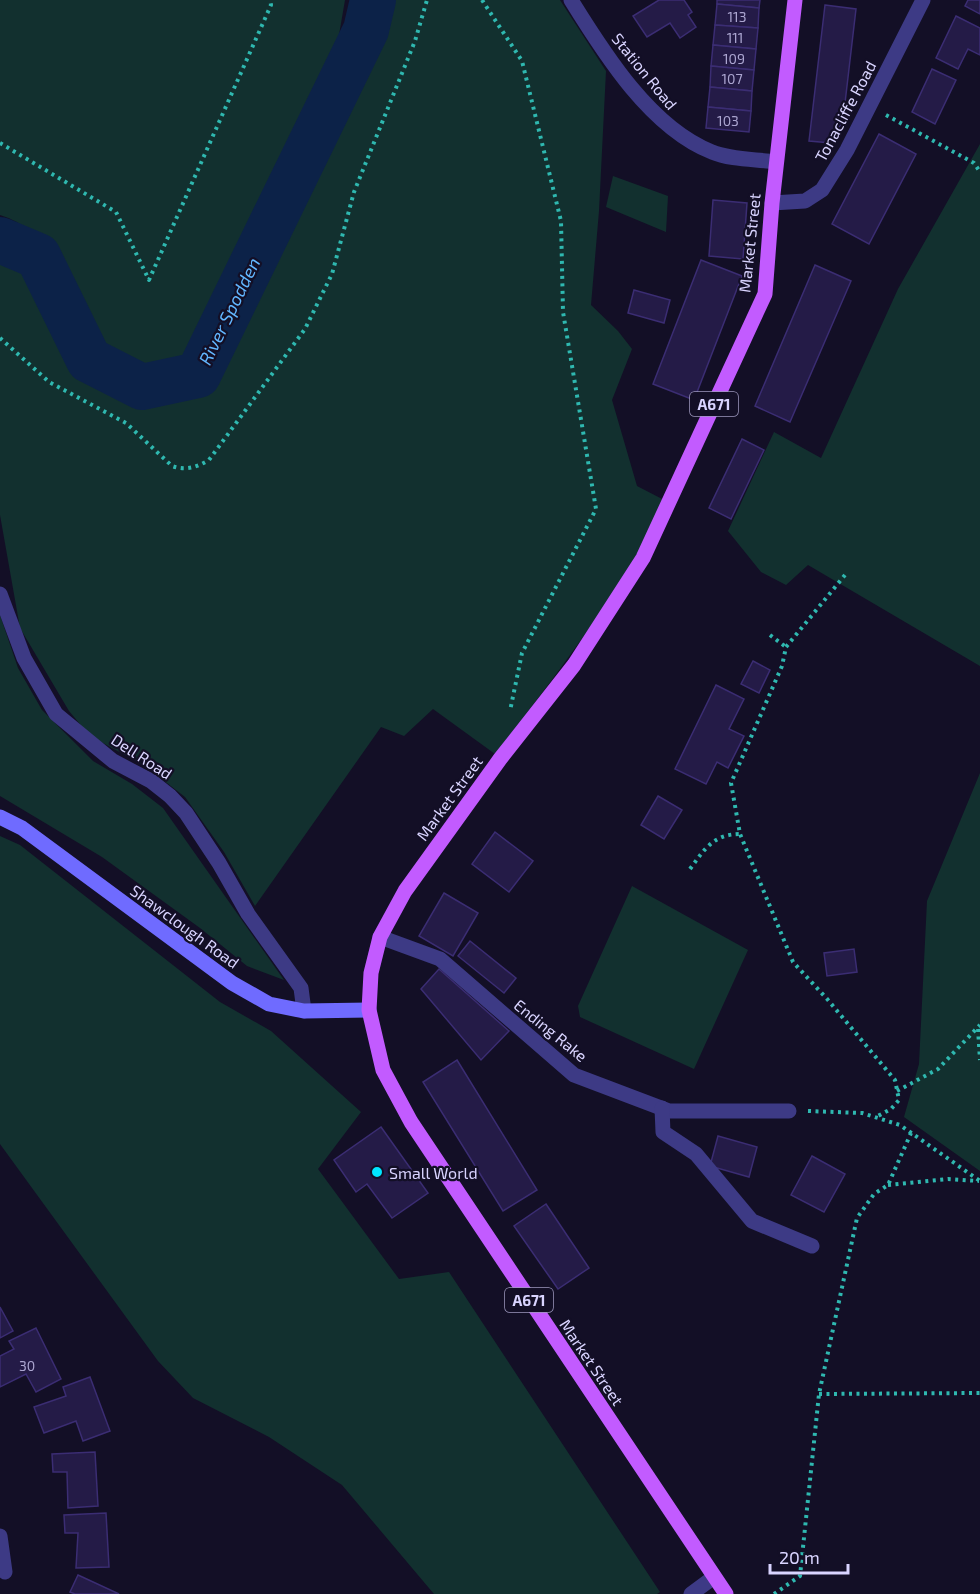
<svg xmlns="http://www.w3.org/2000/svg" width="980" height="1594" font-family="'Exo 2',sans-serif">
<style>
.green{fill:#12302f}
.lines{fill:none;stroke-linecap:round;stroke-linejoin:round}
.river{stroke:#0c2248;stroke-width:46}
.building{fill:#241b47;stroke:#3b2d73;stroke-width:1.5}
.path{stroke:#2fb8b0;stroke-width:4;stroke-dasharray:3 4.5;stroke-linecap:butt}
.minor{stroke:#3d3a85;stroke-width:15}
.secondary{stroke:#6f6bff;stroke-width:15}
.primary{stroke:#c25bff;stroke-width:15}
.poi-dot{fill:#00e5ff;stroke:#130f26;stroke-width:2}
.labels{text-anchor:middle;dominant-baseline:central;stroke-width:4.5;stroke-linejoin:round;paint-order:stroke}
.number-label{font-size:14px;fill:#aca6d1}
.shield{fill:#130f26;stroke:#9e99be;stroke-width:1.5}
.shield-label{font-size:15px;font-weight:bold;fill:#d9d4ff}
.street-label{font-size:16px;fill:#d9d4ff;stroke:#130f26}
.poi-label{font-size:16px;fill:#d9d4ff;stroke:#130f26;text-anchor:start}
.water-label{font-size:18px;font-style:italic;fill:#62b6ff;stroke:#130f26}
</style>
<rect width="100%" height="100%" fill="#130f26"/>
<g class="green">
<path d="M0,0H345L334,64L189,354L168,370L146,369L97,348C75,298 57,233 0,215Z"/>
<path d="M381,0H560L606,71L599,211L591,305L618,331L632,349L612,400L637,486L666,501C620,593 558,673 495,754L433,709L404,736L381,727L255,906L224,852L185,797L145,766L90,736L69,711L20,628L0,515V257L29,271L49,329L83,374L137,398L175,397L199,390L374,38Z"/>
<path d="M980,144V666L808,565L786,585L761,572L728,531L774,432L821,458L898,289Z"/>
<path d="M613,176L668,196L666,232L606,207Z"/>
<path d="M0,615L18,668L42,710L93,761L132,784L163,808L284,980L247,966L200,928L102,857L0,796Z"/>
<path d="M980,773V1171L904,1117L919,1064L927,901Z"/>
<path d="M0,836L20,845L220,1002L271,1031L361,1112L318,1169L399,1279L449,1272L660,1592L657,1594H434L342,1485L269,1437L193,1398L158,1361L0,1144Z"/>
<path d="M632,886L748,950L694,1069L580,1017L578,1006Z"/>
</g>
<g class="lines">
<path class="river" d="M0,240L38,256L89,360L142,387L198,375L366,30L373,0"/>
</g>
<g class="building">
<path d="M659,0H684L692,12L688,15L696,27L680,38L670,23L647,37L633,16Z"/>
<path d="M717,0H760L759,8L717,4Z"/>
<path d="M968,0H980V14L965,6Z"/>
<path d="M717,4L759,8L758,28L715,25Z"/>
<path d="M825,5L856,9L843,120L831,143L809,141Z"/>
<path d="M956,16L980,28V55L968,49L958,69L936,58Z"/>
<path d="M715,25L758,28L756,49L713,45Z"/>
<path d="M713,45L756,49L754,70L711,66Z"/>
<path d="M711,66L754,70L752,91L710,87Z"/>
<path d="M932,69L956,80L935,124L912,112Z"/>
<path d="M710,87L752,91L751,111L708,107Z"/>
<path d="M708,107L751,111L749,132L706,128Z"/>
<path d="M879,134L916,154L869,244L832,224Z"/>
<path d="M713,200L747,203L743,259L709,256Z"/>
<path d="M701,260L742,276L694,400L653,384Z"/>
<path d="M815,265L851,281L790,422L755,406Z"/>
<path d="M634,290L670,300L664,323L628,313Z"/>
<path d="M742,439L764,450L731,519L709,508Z"/>
<path d="M753,661L770,670L759,693L741,684Z"/>
<path d="M716,685L744,699L729,729L744,736L728,768L717,762L706,784L675,769Z"/>
<path d="M658,796L682,810L664,839L641,825Z"/>
<path d="M495,832L533,861L509,892L472,864Z"/>
<path d="M444,893L478,913L453,956L419,936Z"/>
<path d="M470,941L516,978L504,993L458,956Z"/>
<path d="M854,949L857,972L827,976L824,953Z"/>
<path d="M439,969L509,1031L481,1060L421,989Z"/>
<path d="M457,1060L537,1190L503,1211L423,1082Z"/>
<path d="M381,1127L428,1193L392,1218L367,1184L356,1192L334,1160Z"/>
<path d="M718,1136L757,1147L749,1177L710,1166Z"/>
<path d="M812,1156L845,1174L824,1212L791,1195Z"/>
<path d="M546,1204L589,1268L558,1289L514,1226Z"/>
<path d="M0,1307L13,1331L0,1338Z"/>
<path d="M36,1328L61,1379L36,1392L26,1374L0,1387V1356L14,1349L9,1341Z"/>
<path d="M90,1377L110,1431L83,1441L76,1421L44,1433L34,1407L66,1396L63,1387Z"/>
<path d="M95,1452L98,1506L68,1508L67,1472H53L52,1454Z"/>
<path d="M106,1513L109,1567L76,1568L78,1533H65L64,1515Z"/>
<path d="M78,1575L119,1594H75L70,1592Z"/>
</g>
<g class="lines">
<g class="path">
<path d="M482,0L522,61L561,221L563,312L596,509L522,653L510,711"/>
<path d="M886,115L974,163L980,172"/>
<path d="M0,143L116,212L149,280L271,5L270,0"/>
<path d="M0,338L49,382L126,423L172,466C186,471 197,467 209,460L305,329L332,274L354,192L415,41L427,0"/>
<path d="M845,575L786,647L782,666L731,783L740,834L793,962L828,1000L895,1080L899,1100L891,1109L876,1117"/>
<path d="M770,635L786,647"/>
<path d="M690,869C704,850 713,834 740,834"/>
<path d="M978,1029L980,1060"/>
<path d="M897,1091L938,1069L980,1025"/>
<path d="M808,1111L862,1113L900,1125L980,1181"/>
<path d="M888,1185L948,1179L979,1181"/>
<path d="M819,1394L980,1393"/>
<path d="M774,1594L800,1576L819,1394L857,1218L874,1194L888,1185L911,1133"/>
</g>
<g class="minor">
<path d="M571,0C605,55 651,128 712,152C731,160 757,159 776,162"/>
<path d="M772,203L805,201L822,190L847,150L923,0"/>
<path d="M0,594L24,658L56,714L113,761L151,781L170,796L186,813L219,863L248,914L301,988L304,1011"/>
<path d="M380,937L440,959L574,1075L669,1111H789"/>
<path d="M662,1108L663,1132L696,1154L752,1221L812,1246"/>
<path d="M0,1536L5,1572"/>
<path d="M691,1594L714,1577"/>
</g>
<path class="secondary" d="M0,817L22,828L232,983L269,1004L304,1011L369,1010"/>
<path class="primary" d="M726,1594L411,1122L383,1070L369,1010L371,973L380,937L405,891L500,759L574,665L643,558L765,294L772,203L795,0"/>
</g>
<circle class="poi-dot" cx="377" cy="1172" r="6"/>
<g class="labels">
<g class="number-label">
<text x="737" y="16">113</text>
<text x="735" y="37">111</text>
<text x="734" y="58">109</text>
<text x="732" y="78">107</text>
<text x="728" y="120">103</text>
<text x="27" y="1365">30</text>
</g>
<g class="shield">
<rect x="690" y="392" width="48" height="24" rx="4.5"/>
<rect x="505" y="1288" width="48" height="24" rx="4.5"/>
</g>
<g class="shield-label">
<text x="714" y="404">A671</text>
<text x="529" y="1300">A671</text>
</g>
<g class="street-label">
<text transform="translate(645 71) rotate(51)">Station Road</text>
<text transform="translate(845 111) rotate(-62)">Tonacliffe Road</text>
<text transform="translate(749 243) rotate(-84)">Market Street</text>
<text transform="translate(142 756) rotate(33)">Dell Road</text>
<text transform="translate(449 798) rotate(-54)">Market Street</text>
<text transform="translate(185 926) rotate(36)">Shawclough Road</text>
<text transform="translate(551 1030) rotate(39)">Ending Rake</text>
<text transform="translate(592 1362) rotate(56)">Market Street</text>
</g>
<g class="poi-label">
<text x="389" y="1172">Small World</text>
</g>
<g class="water-label">
<text transform="translate(229 311) rotate(-64)">River Spodden</text>
</g>
</g>
<path d="M770 1564v9h78v-9" fill="none" stroke="#d9d4ff" stroke-width="3"/>
<text x="779" y="1564" font-size="18" fill="#d9d4ff" stroke="#130f26" stroke-width="4.5" paint-order="stroke">20 m</text>
</svg>
